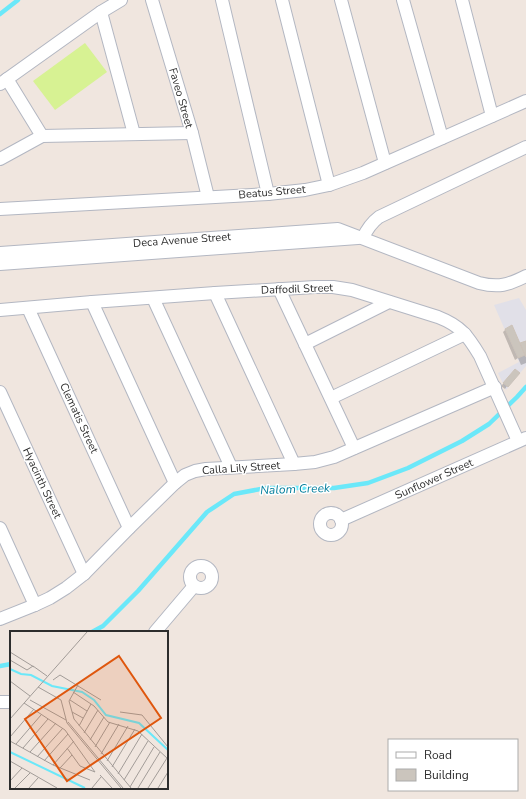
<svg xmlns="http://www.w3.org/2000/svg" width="526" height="799" font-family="'Nunito Sans',sans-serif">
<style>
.industrial{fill:#e1e0e8}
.pitch{fill:#d7f293}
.shadow{fill:#0003}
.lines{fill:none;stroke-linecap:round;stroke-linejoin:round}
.stream{stroke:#6be8f9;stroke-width:4.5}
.building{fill:#cbc5bd;stroke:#ccc2b8}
.minor-casing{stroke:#b3b7c2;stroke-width:14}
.minor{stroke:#fff;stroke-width:12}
.labels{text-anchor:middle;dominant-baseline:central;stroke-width:3;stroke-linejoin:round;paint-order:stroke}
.street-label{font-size:11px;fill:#2d2d2d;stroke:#fff}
.water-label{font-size:12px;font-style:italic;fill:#047f9d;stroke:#fff}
.inset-river{fill:none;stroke:#6be8f9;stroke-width:2}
.inset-road{fill:none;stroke:#a29c98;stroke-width:1}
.view{fill:#df570e;fill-opacity:0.15;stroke:#df570e;stroke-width:2}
.inset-edge{fill:none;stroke:#2d2d2d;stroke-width:2}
</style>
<rect width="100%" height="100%" fill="#f0e6df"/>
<path class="industrial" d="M519,298L526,310V366L506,390L498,373L519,362L494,305Z"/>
<path class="pitch" d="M85,43L107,72L55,110L33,81Z"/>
<g class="shadow">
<path d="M506,329L519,345L526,342V363L521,365L518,358L515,360L503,332Z"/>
<path d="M513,373L507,386L505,389L501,386Z"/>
</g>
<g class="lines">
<g class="stream">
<path d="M0,14L18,0"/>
<path d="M92,632L103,626L138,591L207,512L234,494L266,488H334L368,483L408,468L462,441L489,424L517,397L526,387"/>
<path d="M0,666L11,664"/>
</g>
</g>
<g class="building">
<path d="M512,325L525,355L518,358L505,329Z"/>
<path d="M526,341V357L520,343Z"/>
<path d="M515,369L520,373L508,387L503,383Z"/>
</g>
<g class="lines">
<defs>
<g id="minor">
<path d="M152,0L192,133L208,197"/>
<path d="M222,0L268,194"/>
<path d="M282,0L329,185"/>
<path d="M341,0L385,163"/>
<path d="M403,0L442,138"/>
<path d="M462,0L492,116"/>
<path d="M101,12L134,134"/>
<path d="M7,79L42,136"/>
<path d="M0,84L101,12L121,0"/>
<path d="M0,159L42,136L192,133"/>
<path d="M0,209L268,194L305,190L329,185L363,173L526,101"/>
<path d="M363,238C367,229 371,223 379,217L526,147"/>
<path d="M0,253L338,229L479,283C499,288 508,285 526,276"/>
<path d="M0,264L358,238"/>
<path d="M279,289L354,448"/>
<path d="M215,293L294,464"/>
<path d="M153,298L231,467"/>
<path d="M92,302L175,483"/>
<path d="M28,308L129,528"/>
<path d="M0,310L92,302L215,293L315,287H333L352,290L438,317C461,326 468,336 480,356L518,441"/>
<path d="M305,344L389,302"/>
<path d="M0,392L84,574"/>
<path d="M331,398L465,334"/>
<circle cx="331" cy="524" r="11"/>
<path d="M341,520L526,438"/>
<path d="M0,528L35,605"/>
<circle cx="201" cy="577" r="11"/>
<path d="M0,619L35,605L50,598L66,588L84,574L129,528L175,483L185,475L195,471L206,469L294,464L315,462L334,457L495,387"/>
<path d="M155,632L194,586"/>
<path d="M0,702H11"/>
</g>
</defs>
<use href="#minor" class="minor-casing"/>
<use href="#minor" class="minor"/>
</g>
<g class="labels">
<g class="street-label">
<text transform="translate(181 98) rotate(74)">Faveo Street</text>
<text transform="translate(272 192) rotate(-5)">Beatus Street</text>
<text transform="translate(182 240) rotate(-4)">Deca Avenue Street</text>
<text transform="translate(297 289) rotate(-2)">Daffodil Street</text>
<text transform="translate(79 418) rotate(65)">Clematis Street</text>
<text transform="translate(241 468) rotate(-4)">Calla Lily Street</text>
<text transform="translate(434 479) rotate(-24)">Sunflower Street</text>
<text transform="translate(42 483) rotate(65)">Hyacinth Street</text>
</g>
<g class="water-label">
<text transform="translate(295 489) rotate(-2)">Nalom Creek</text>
</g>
</g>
<g transform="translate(10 631)">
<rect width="158" height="158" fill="#f0e6df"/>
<path class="inset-river" d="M0,38L11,43L21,44L42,55L72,61L84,69L96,84L129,92L158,119M0,121L75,157"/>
<path class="inset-road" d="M0,21L24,36M0,29L17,39L23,35L37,45M43,49L50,44L91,69M0,50L20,65M68,54L59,70L64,88L121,157M28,56L51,69L57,92L111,157M63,61L84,75L98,91L128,100L158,128M20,69L56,89M60,69L77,80M14,72L55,99L85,141M62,81L73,87M110,81L132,84L158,116M0,88L77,1M58,91L113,157M69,95L81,73M74,102L88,79M0,106L24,78M80,109L94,86M0,110L43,134L80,149M6,113L31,84M85,116L100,91M13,117L38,88M57,117L70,135L85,141M20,121L46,92M91,123L109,93M27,126L53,97M0,130L47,157M34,130L58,103M97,130L118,95M43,134L64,110M102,136L125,98M50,137L62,124M108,143L132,103M90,144L102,157M114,149L138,110M0,150L12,137M120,156L144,116M5,157L20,142M19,157L28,147M82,157L91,146M128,157L150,121M138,157L157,127M148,157L158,141"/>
<path class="view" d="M109,25L151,87L57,150L15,88Z"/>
<rect width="158" height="158" class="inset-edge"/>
</g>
<rect x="388" y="739" width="130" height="52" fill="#ffffff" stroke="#ababab"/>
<rect x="396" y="752" width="20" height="6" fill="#ffffff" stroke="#ababab"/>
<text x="424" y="759" font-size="12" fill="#2d2d2d">Road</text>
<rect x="396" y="769" width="20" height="12" fill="#cbc5bd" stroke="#ababab"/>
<text x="424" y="779" font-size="12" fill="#2d2d2d">Building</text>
</svg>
